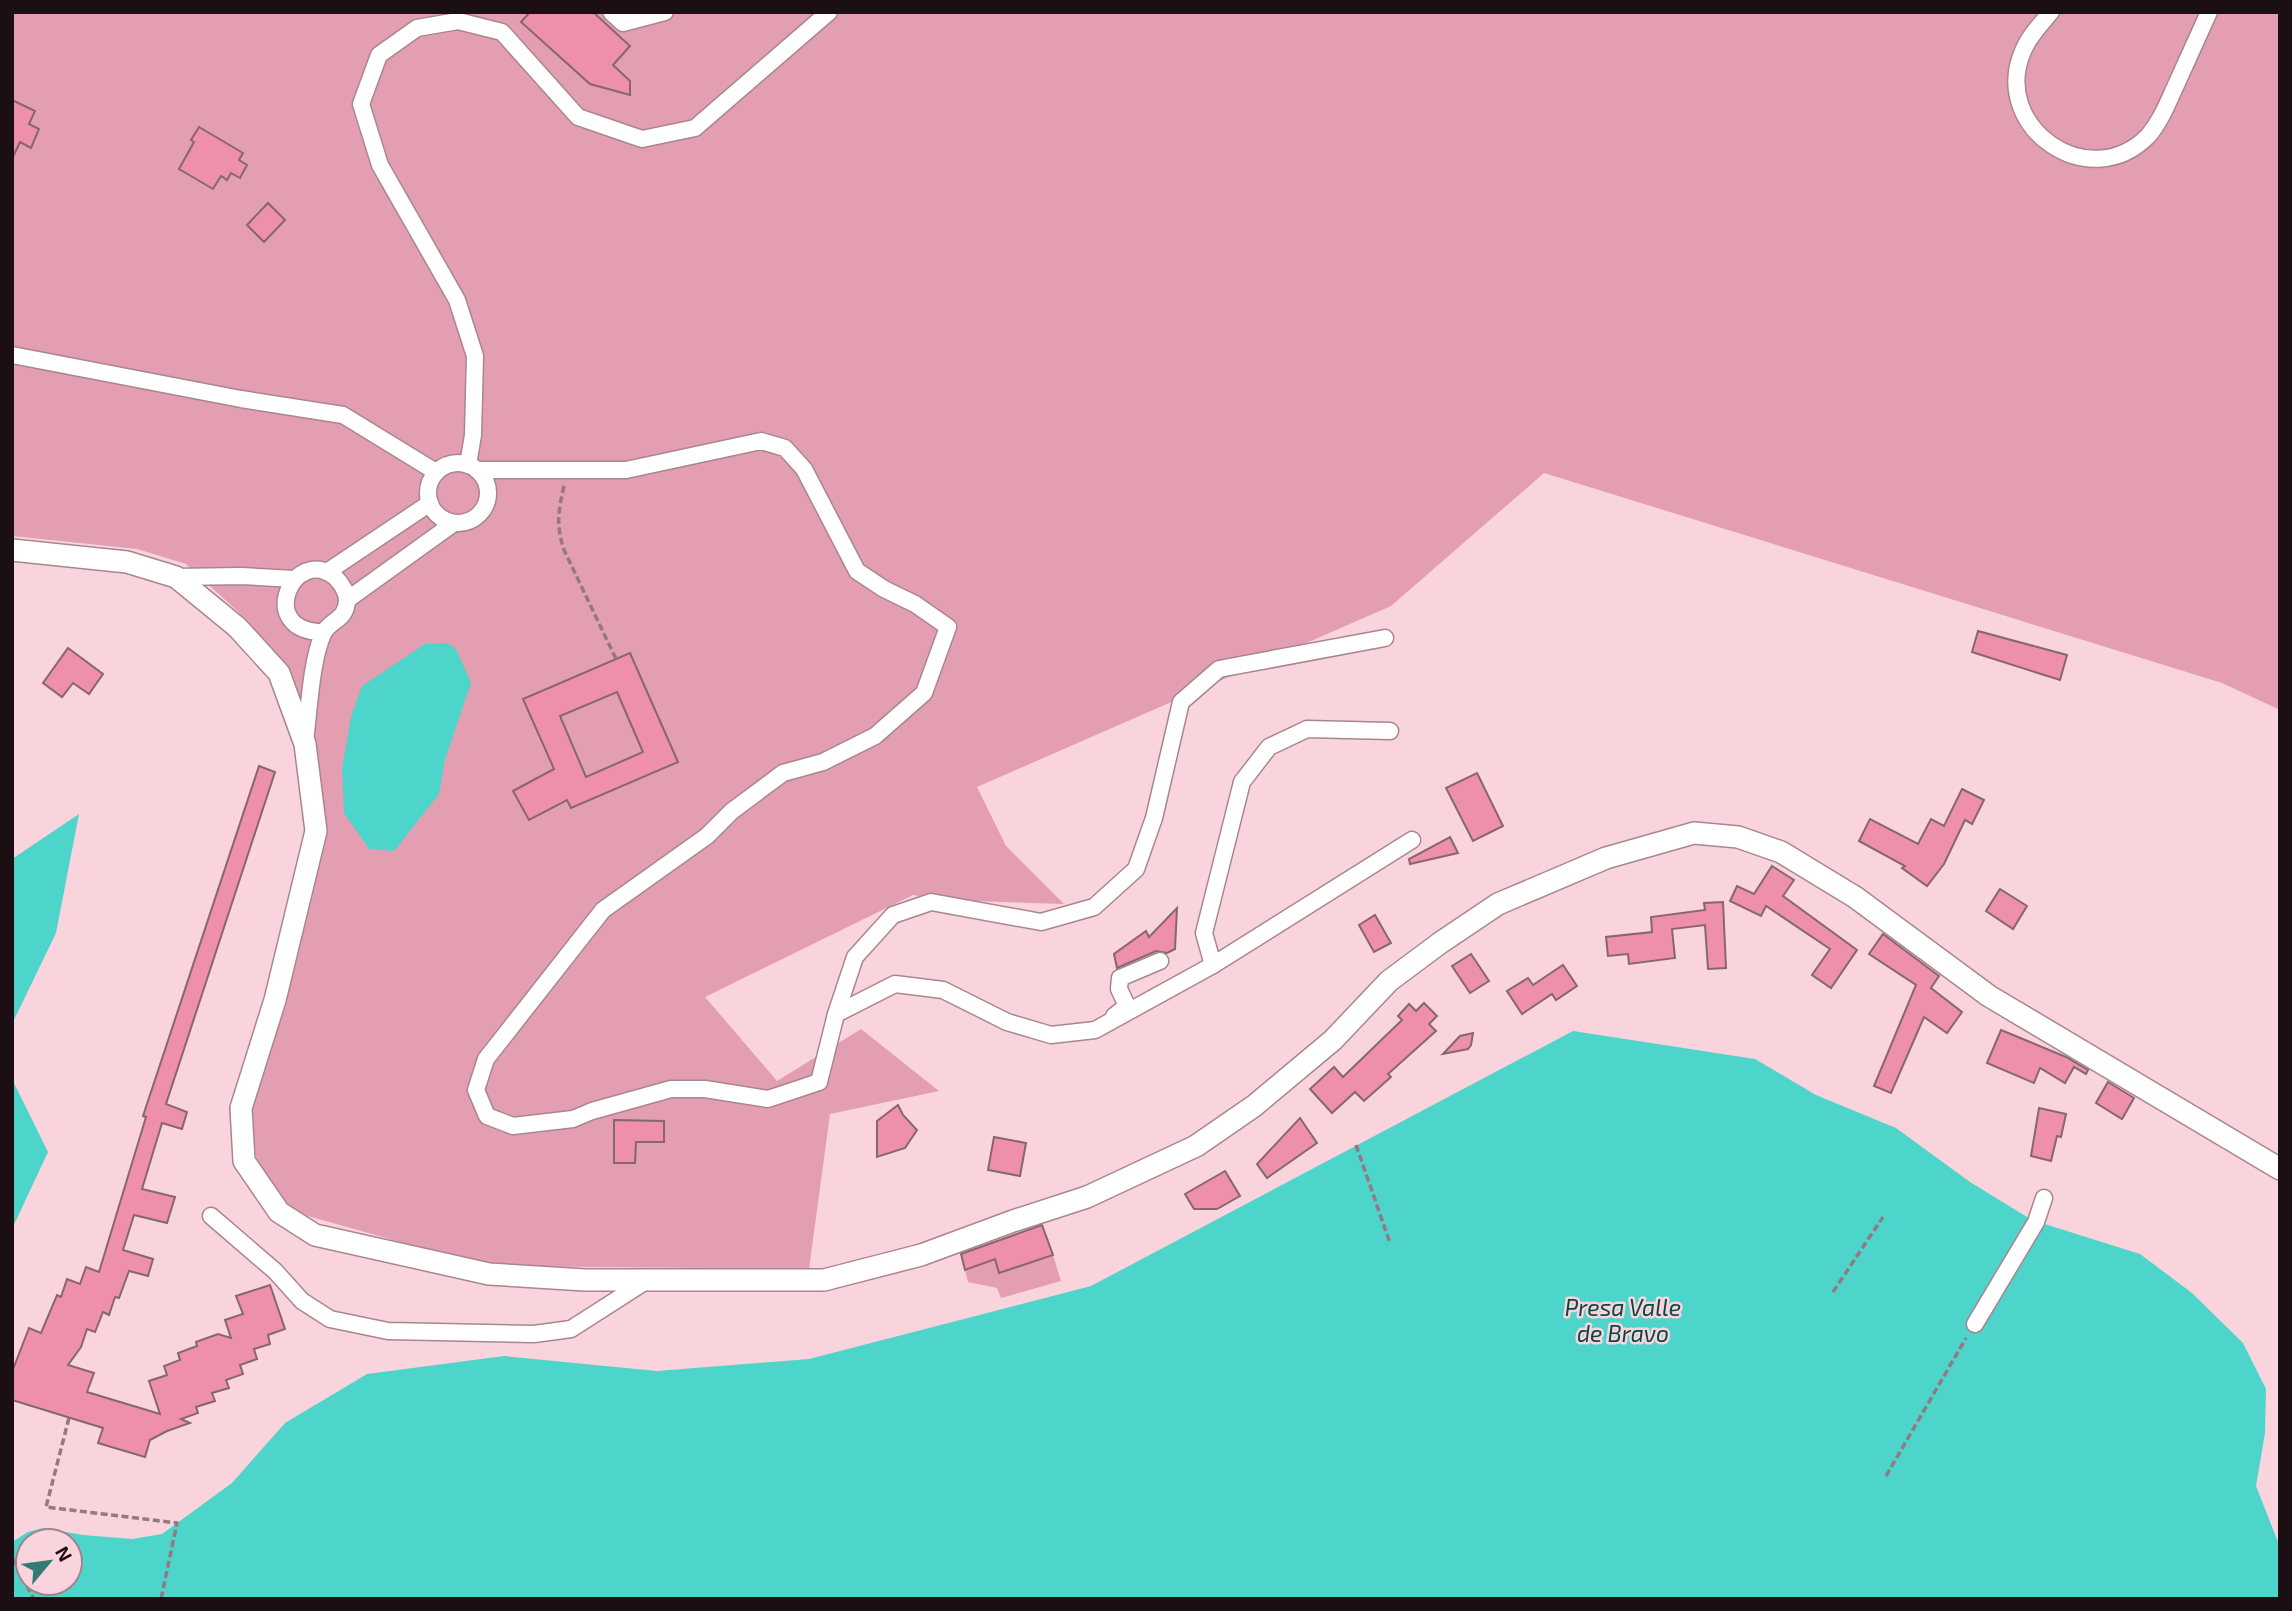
<svg xmlns="http://www.w3.org/2000/svg" width="2292" height="1611" font-family="'Exo 2',sans-serif">
<style>
.green{fill:#e49eb1}
.water{fill:#4dd5cb;fill-rule:evenodd}
.building{fill:#ee90ab;stroke:#87666e;stroke-width:2;fill-rule:evenodd}
.lines{fill:none;stroke-linecap:round;stroke-linejoin:round}
.street-casing{stroke:#a9868f;stroke-width:19}
.secondary-casing{stroke:#a9868f;stroke-width:24}
.path{stroke:#947980;stroke-width:3.5;stroke-dasharray:7 3.5;stroke-linecap:butt}
.street{stroke:#fff;stroke-width:16}
.secondary{stroke:#fff;stroke-width:21}
.labels{text-anchor:middle;dominant-baseline:central;stroke-width:5;stroke-linejoin:round;paint-order:stroke}
.water-label{font-size:23px;font-style:italic;fill:#094743;stroke:#fad4dd}
</style>
<rect width="100%" height="100%" fill="#fad4dd"/>
<g class="green">
<path d="M12,12H2280V710L2222,683L1544,473L1391,606L977,787L1006,846L1064,904L942,900L913,895L705,997L777,1081L861,1029L939,1091L830,1114L809,1269L486,1266L290,1211L256,1157L250,1115L325,830L313,738L289,668L245,618L186,564L137,549L12,536Z"/>
<path d="M1053,1255L1061,1281L1001,1298L997,1288L968,1282L965,1270L995,1259L999,1272Z"/>
</g>
<g class="water">
<path d="M447,643L456,649L471,683L445,760L439,794L394,851L369,849L344,813L342,769L351,717L362,686L425,644Z"/>
<path d="M79,814L56,933L12,1024V859Z"/>
<path d="M1573,1031L1755,1059L1816,1095L1896,1128L1970,1182L2032,1220L2140,1254L2192,1293L2243,1343L2266,1389L2265,1433L2256,1486L2280,1547V1599H12V1542L28,1532L43,1528L83,1535L132,1539L162,1534L232,1483L285,1423L367,1374L504,1356L657,1371L809,1359L1091,1286ZM28,1541H70V1583H28Z"/>
<path d="M12,1079L48,1152L12,1229Z"/>
</g>
<g class="building">
<path d="M530,12H593L630,46L613,65L630,81V95L590,84L521,22Z"/>
<path d="M12,100L35,111L29,124L39,129L31,148L20,142L12,159Z"/>
<path d="M199,127L243,153L239,160L247,165L240,178L231,173L227,180L221,176L213,189L179,169L194,142L191,140Z"/>
<path d="M268,203L285,220L264,242L247,225Z"/>
<path d="M1978,631L2067,655L2060,680L1972,652Z"/>
<path d="M68,648L103,674L89,694L73,683L62,697L43,683Z"/>
<path d="M630,653L678,762L571,808L567,800L529,820L513,791L554,769L523,699ZM617,692L643,752L586,777L560,716Z"/>
<path d="M259,766L275,772L166,1104L187,1112L182,1129L162,1123L142,1189L175,1197L167,1223L134,1215L123,1250L153,1259L148,1276L129,1271L119,1298L115,1297L109,1315L103,1312L95,1332L87,1329L81,1347L68,1365L94,1373L87,1392L160,1414L149,1381L167,1375L164,1366L180,1360L178,1353L197,1346L196,1342L218,1334L231,1338L225,1320L243,1314L236,1296L270,1285L285,1329L268,1335L270,1344L254,1349L257,1359L240,1365L243,1374L226,1380L229,1388L212,1393L215,1401L196,1407L198,1413L181,1419L190,1423L167,1431L150,1440L145,1457L98,1443L103,1428L12,1400V1372L29,1328L41,1333L57,1295L61,1297L67,1279L80,1284L86,1267L99,1272L146,1117L143,1116Z"/>
<path d="M1477,773L1503,826L1473,841L1446,788Z"/>
<path d="M1962,789L1984,800L1972,824L1965,820L1944,864L1927,886L1902,868L1905,866L1859,841L1870,819L1918,844L1931,819L1944,826Z"/>
<path d="M1450,837L1458,853L1410,864L1409,859Z"/>
<path d="M1772,866L1794,880L1783,896L1857,950L1831,988L1812,975L1830,949L1766,906L1761,916L1730,901L1737,886L1754,894Z"/>
<path d="M2000,889L2027,906L2013,929L1986,911Z"/>
<path d="M1723,902L1726,968L1708,969L1705,925L1672,929L1675,958L1629,964L1628,954L1608,956L1606,937L1652,932L1651,917L1705,910L1704,903Z"/>
<path d="M1177,908L1175,949L1167,953L1156,951L1117,968L1114,954L1146,931L1149,937Z"/>
<path d="M1375,915L1391,943L1374,952L1359,925Z"/>
<path d="M1883,934L1939,976L1931,988L1962,1012L1947,1033L1924,1017L1891,1093L1874,1086L1916,985L1869,954Z"/>
<path d="M1471,954L1489,981L1470,993L1452,966Z"/>
<path d="M1563,965L1577,986L1556,1000L1552,994L1522,1014L1507,991L1528,978L1533,985Z"/>
<path d="M1424,1003L1437,1016L1429,1024L1436,1031L1388,1074L1391,1077L1364,1101L1355,1092L1332,1113L1310,1089L1334,1067L1343,1077L1402,1020L1398,1016L1409,1004L1416,1011Z"/>
<path d="M2001,1030L2066,1057L2088,1070L2086,1074L2074,1067L2065,1083L2040,1068L2034,1083L1987,1063Z"/>
<path d="M1473,1033L1471,1045L1468,1049L1443,1054L1460,1036Z"/>
<path d="M2108,1082L2134,1098L2122,1119L2096,1103Z"/>
<path d="M898,1105L903,1115L917,1130L905,1148L877,1157V1121Z"/>
<path d="M2039,1108L2066,1114L2061,1137L2057,1136L2051,1161L2031,1156Z"/>
<path d="M1300,1118L1317,1143L1267,1178L1257,1164Z"/>
<path d="M614,1120L664,1121V1142H636L635,1163H614Z"/>
<path d="M994,1137L1026,1143L1020,1176L988,1170Z"/>
<path d="M1225,1171L1240,1196L1217,1209H1194L1185,1194Z"/>
<path d="M1042,1225L1053,1255L999,1273L995,1259L965,1270L961,1254Z"/>
</g>
<g class="lines">
<defs>
<g id="street">
<path d="M611,12L623,23L665,12"/>
<path d="M2051,12C2041,24 2029,36 2023,51C1990,127 2089,196 2148,136C2161,121 2168,102 2176,85C2187,61 2198,36 2209,12"/>
<path d="M12,355L241,399L343,415L436,472"/>
<circle cx="458" cy="493" r="30"/>
<path d="M468,465L473,435L475,356L457,300L380,165L361,104L379,55L417,28L458,21L502,32L578,117L642,139L695,128L829,12"/>
<path d="M477,470H626L761,441L785,448L804,469L857,571L884,589L915,604L948,627L924,693L875,736L823,762L783,773L732,811L707,836L603,910L486,1059L476,1090L487,1116L513,1126L573,1119L592,1111L671,1089H705L768,1099L819,1082L836,1014L855,957L893,915L931,902L1041,922L1094,907L1136,869L1154,818L1181,702L1219,669L1385,638"/>
<path d="M327,572L430,503"/>
<path d="M176,577L241,576L294,579"/>
<path d="M347,600L454,523"/>
<path d="M305,741C309,711 311,661 323,634C329,620 346,621 347,601C347,592 341,583 335,577C293,544 255,632 323,632"/>
<path d="M1213,965L1204,933L1242,782L1269,747L1307,729L1390,731"/>
<path d="M836,1014L895,984L943,990L1007,1022L1051,1035L1095,1030L1213,965L1412,840"/>
<path d="M1114,1016L1127,1006L1119,989L1120,978L1160,961"/>
<path d="M211,1216L275,1271L302,1301L330,1319L388,1331L534,1334L571,1329L649,1279"/>
<path d="M1975,1324L2036,1222L2044,1198"/>
</g>
<path id="secondary" d="M12,550L127,562L176,577L237,627L279,673L305,744L316,831L275,1000L241,1108L244,1161L279,1212L315,1235L489,1274L585,1280H824L921,1255L1013,1221L1087,1197L1196,1146L1254,1106L1333,1040L1389,981L1440,943L1498,904L1606,858L1694,833L1738,837L1781,852L1855,897L1989,996L2280,1169"/>
</defs>
<use href="#street" class="street-casing"/>
<use href="#secondary" class="secondary-casing"/>
<g class="path">
<path d="M564,486C558,512 556,525 564,550L616,659"/>
<path d="M1356,1145L1390,1243"/>
<path d="M1833,1292L1883,1217"/>
<path d="M69,1418L46,1507L177,1523L161,1599"/>
<path d="M1886,1476L1966,1338"/>
<path d="M12,1558L34,1599"/>
</g>
<use href="#street" class="street"/>
<use href="#secondary" class="secondary"/>
</g>
<g class="labels">
<g class="water-label">
<text x="1623" y="1307">Presa Valle<tspan x="1623" dy="26">de Bravo</tspan></text>
</g>
</g>
<rect width="2292" height="1611" fill="none" stroke="#1c0f13" stroke-width="28"/>
<g transform="translate(49 1562) rotate(61)"><circle r="33" fill="#fad4dd" stroke="#a1858c" stroke-width="2"/>
<path d="M0-5L12 26L0 18L-12 26Z" fill="#327a74"/>
<text y="-10" font-size="19" font-weight="bold" text-anchor="middle" fill="#1c0f13">N</text>
</g>
</svg>
